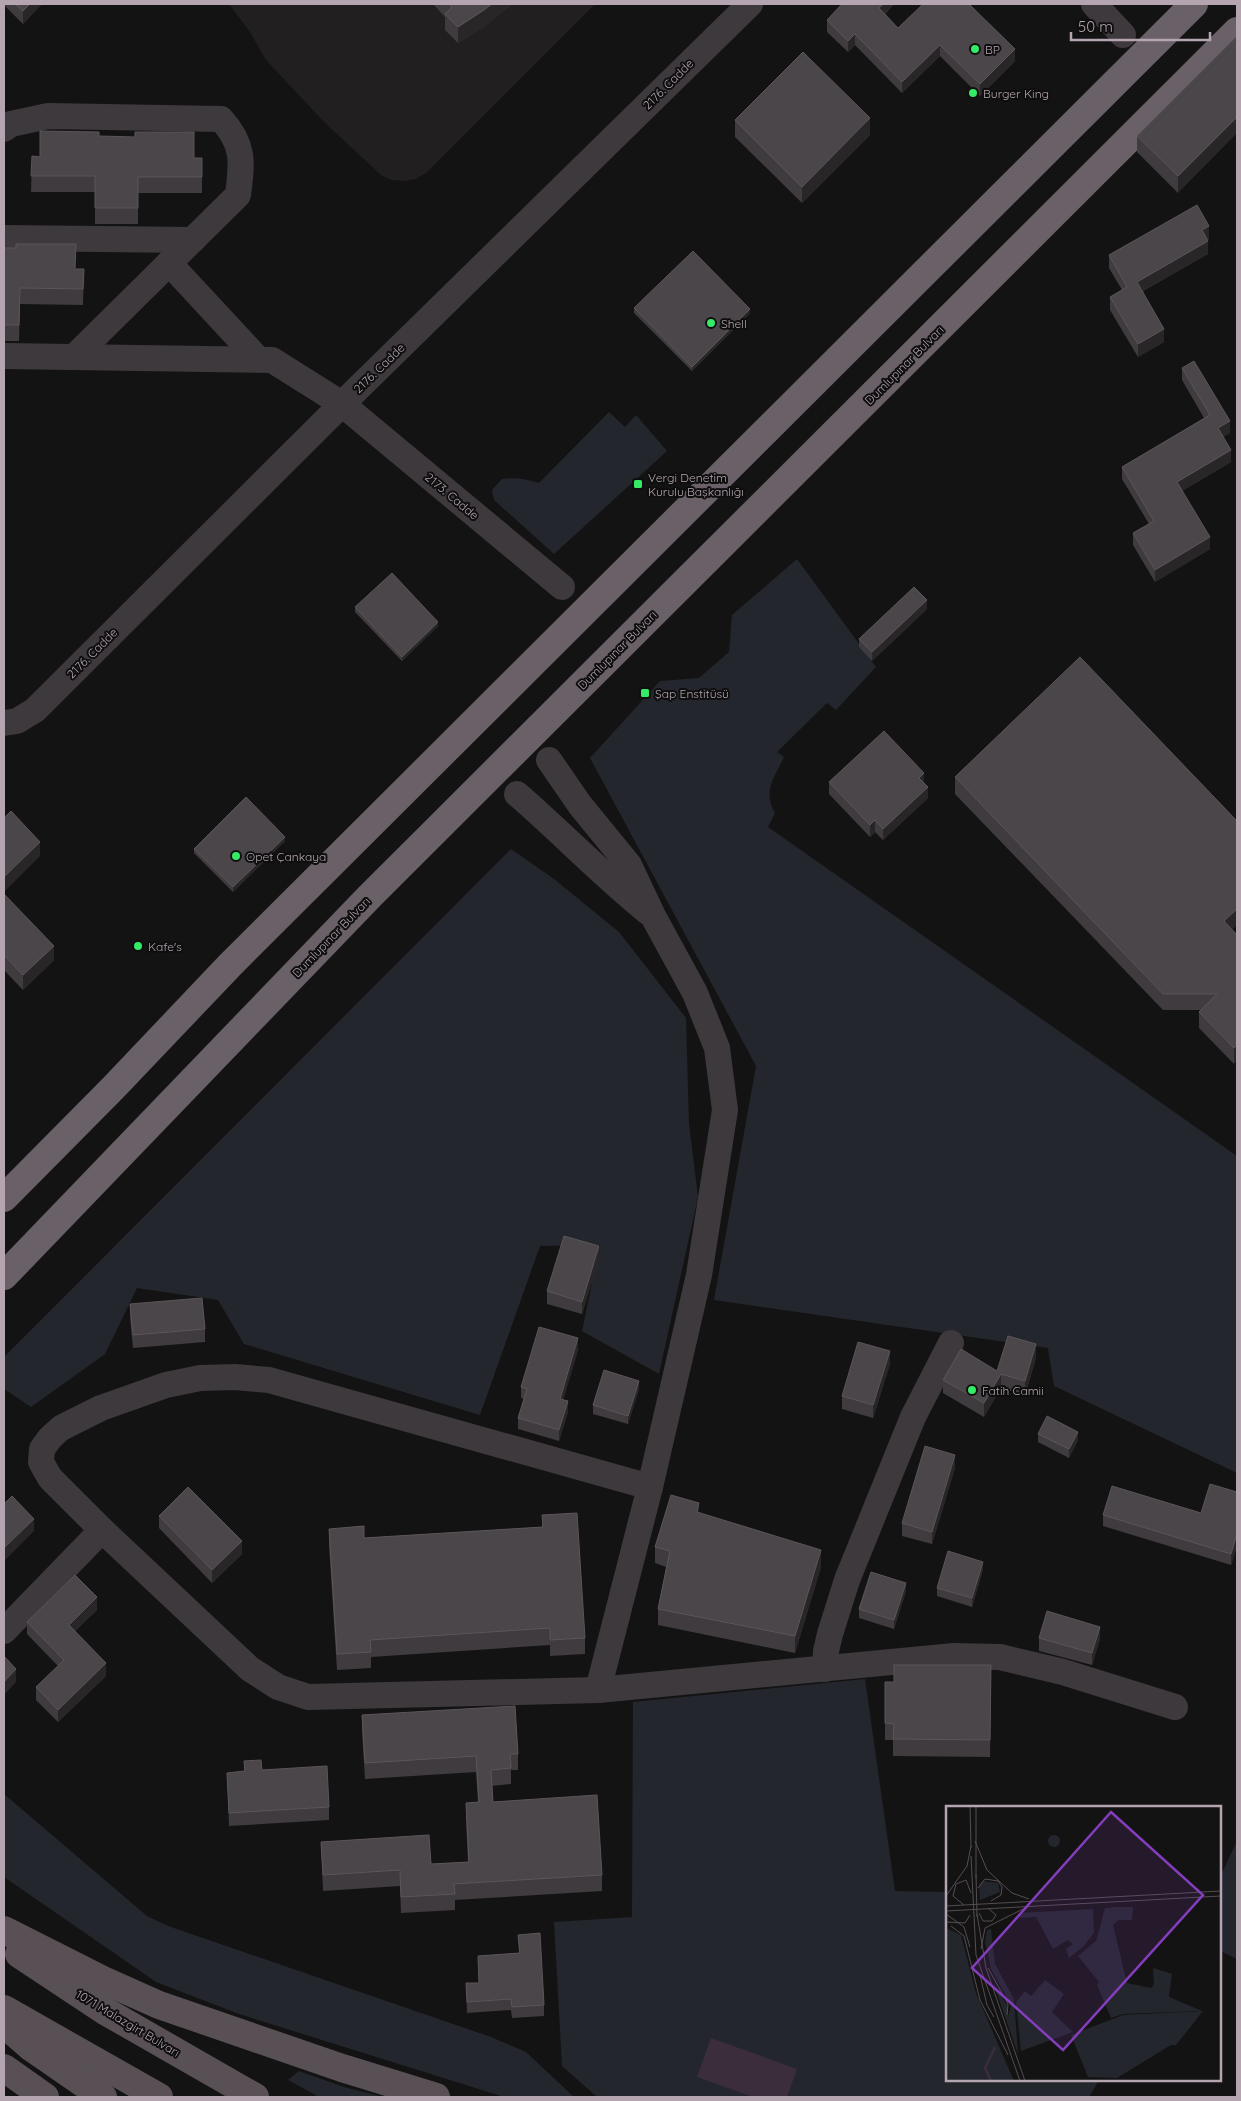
<svg xmlns="http://www.w3.org/2000/svg" width="1241" height="2101" font-family="Quicksand,sans-serif">
<style>
.built{fill:#211f20}
.green{fill:#23262c}
.water{fill:#3c2d3c}
.lines{fill:none;stroke-linecap:round;stroke-linejoin:round}
.minor{stroke:#3e393c;stroke-width:26}
.major{stroke:#585055;stroke-width:28}
.highway{stroke:#6a6067;stroke-width:28}
.wall{fill:#3f3b3e}
.shaded-wall{fill:#282627}
.building{fill:#4b464a;stroke:#5c555a}
.poi-dot{fill:#35ea66;stroke:#0f0e0e;stroke-width:2}
.labels{text-anchor:middle;dominant-baseline:central;stroke-width:4;stroke-linejoin:round;paint-order:stroke}
.poi-label{font-size:12px;fill:#b4a5b0;stroke:#0f0e0e;text-anchor:start}
.street-label{font-size:12px;fill:#b4a5b0;stroke:#0f0e0e}
.inset-river{fill:none;stroke:#3c2d3c;stroke-width:2.5}
.inset-road{fill:none;stroke:#544d52;stroke-width:1}
.view{fill:#843ebd;fill-opacity:0.15;stroke:#843ebd;stroke-width:2.5}
.inset-edge{fill:none;stroke:#b4a5b0;stroke-width:2.5}
</style>
<rect width="100%" height="100%" fill="#141313"/>
<path class="built" d="M229,4H595L426,173L416,179L404,181L392,180L382,176L324,122L266,60L250,32Z"/>
<g class="green">
<path d="M609,412L625,427L636,415L667,451L554,554L494,500L492,490L502,479C516,477 525,479 539,483Z"/>
<path d="M797,559L876,667L836,710L827,703L777,752L784,757C775,776 762,792 775,813L768,827L1237,1156V1473L1054,1386L1048,1348L714,1300L756,1066L590,758L660,681L699,678L729,652L732,615Z"/>
<path d="M511,849L554,879L619,932L686,1018L689,1124L698,1197L659,1374L582,1331L600,1245L540,1246L480,1415L244,1344L218,1300L137,1288L105,1354L31,1407L4,1389V1357Z"/>
<path d="M865,1679L895,1891L947,1892V2080H1099L1089,2097H597L562,2066L554,1922L632,1917L633,1702Z"/>
<path d="M4,1794L147,1916L168,1926L491,2037L526,2052L574,2097H504L239,2014L156,1982L4,1877Z"/>
<path d="M1237,1841V1959L1220,1951V1877Z"/>
<path d="M299,2071L344,2087L383,2097H319L288,2080Z"/>
</g>
<path class="water" d="M711,2038L797,2069L787,2097H753L697,2077Z"/>
<g class="lines">
<g class="minor">
<path d="M1094,4L1123,35"/>
<path d="M4,129L11,124L48,116L221,119C245,145 242,163 238,195L74,357"/>
<path d="M4,238L193,240"/>
<path d="M169,263L258,359"/>
<path d="M4,356L272,360L342,404L562,587"/>
<path d="M4,723L17,721L35,710L342,404L750,4"/>
<path d="M549,760L580,805L629,865L653,916L695,993L717,1048L725,1110L699,1275L650,1487L598,1690"/>
<path d="M517,794C561,832 602,875 648,912"/>
<path d="M650,1487L269,1380L235,1377L200,1378L166,1385L101,1408L61,1428L50,1438L42,1449L41,1462L50,1478L102,1530L250,1669L278,1687L308,1697L598,1690L954,1656L1000,1657L1063,1672L1175,1707"/>
<path d="M4,1631L102,1530"/>
<path d="M825,1669L826,1651L830,1634L847,1580L913,1417L951,1343"/>
</g>
<g class="major">
<path d="M4,1930L103,1980L159,2005L342,2068L436,2097"/>
<path d="M19,1954L105,2011L255,2097"/>
<path d="M4,2009L159,2097"/>
<path d="M4,2024L32,2048L103,2097"/>
<path d="M4,2068L45,2097"/>
</g>
<g class="highway">
<path d="M4,1198L113,1088L230,965L1194,4"/>
<path d="M4,1276L369,897L1237,31"/>
</g>
</g>
<g class="wall">
<path d="M4,4H42L23,24L4,5Z"/>
<path d="M433,4H512L484,27L458,43L445,30V17Z"/>
<path d="M842,4H894L885,14L898,28L1015,61L980,96L940,56L902,93L855,45L848,52L827,32V20Z"/>
<path d="M1237,36L1178,193L1137,152V136Z"/>
<path d="M735,120L870,135L802,203L735,137Z"/>
<path d="M99,136L194,158H202V193H138V224H95V192H31L32,156L40,157Z"/>
<path d="M1209,239L1207,240L1208,254L1143,291L1164,342L1138,357L1110,310V297L1122,290L1109,268V255Z"/>
<path d="M4,248L75,269H84L83,305L20,304L19,341H4Z"/>
<path d="M634,308L750,313L692,371L634,313Z"/>
<path d="M1182,368L1230,433L1223,437L1231,462L1182,491L1210,549L1155,582L1133,545V533L1149,524L1122,479V467L1204,418L1182,380Z"/>
<path d="M355,607L438,626L402,661L355,612Z"/>
<path d="M927,609L872,661L859,647V639Z"/>
<path d="M955,777L1233,930L1237,935L1234,1064L1199,1028V1012L1201,1010H1163L955,794Z"/>
<path d="M829,782L924,783L928,798L883,840L875,832L870,837L829,794Z"/>
<path d="M285,841L233,892L194,853V849Z"/>
<path d="M4,894L54,960L23,990L4,970Z"/>
<path d="M599,1259L582,1314L547,1304V1291Z"/>
<path d="M130,1304L205,1329V1342L133,1348L130,1317Z"/>
<path d="M578,1350L563,1400L568,1412L559,1441L518,1429V1418L524,1399L521,1398V1387Z"/>
<path d="M1036,1358L1025,1395L1001,1388L984,1417L943,1393V1380L997,1371Z"/>
<path d="M890,1364L873,1418L842,1409V1396Z"/>
<path d="M639,1389L628,1424L593,1414V1405Z"/>
<path d="M1038,1434L1078,1440L1069,1458L1038,1442Z"/>
<path d="M955,1468L932,1544L902,1536V1523Z"/>
<path d="M1237,1492V1546L1231,1565L1103,1526V1515L1201,1513Z"/>
<path d="M699,1513L821,1567L795,1653L658,1625V1609L666,1567L655,1563V1547Z"/>
<path d="M542,1515L585,1638V1654L550,1656V1645L371,1657V1668L337,1670L329,1545V1529L364,1538L542,1527Z"/>
<path d="M159,1516L242,1554L212,1583L159,1528Z"/>
<path d="M983,1570L972,1607L937,1596V1588Z"/>
<path d="M906,1591L894,1629L859,1618V1609Z"/>
<path d="M97,1610L75,1631L106,1676L58,1722L36,1700V1687L58,1666L27,1634V1622Z"/>
<path d="M1039,1638L1100,1639L1092,1665L1039,1651Z"/>
<path d="M991,1665L990,1757L893,1756V1740H885V1723L894,1682Z"/>
<path d="M362,1715L518,1754V1770H511V1784L492,1786L493,1802L602,1875V1891L455,1900V1910L401,1913L400,1886L323,1891L321,1842L431,1864L468,1862L466,1819V1803L478,1802L476,1772L365,1779L362,1731Z"/>
<path d="M244,1761L329,1807V1820L229,1826L227,1773L244,1771Z"/>
<path d="M518,1935L544,2005V2016L512,2018L511,2010L467,2013L466,1983H479L478,1956L519,1953Z"/>
</g>
<g class="shaded-wall">
<path d="M30,4H42L23,24V11Z"/>
<path d="M492,4H512L484,27L458,43V27Z"/>
<path d="M883,4H894L879,19V8Z"/>
<path d="M855,34V45L848,52V41Z"/>
<path d="M940,45V56L902,93V82Z"/>
<path d="M1015,49V61L980,96V84Z"/>
<path d="M1237,117V133L1178,193V176Z"/>
<path d="M870,118V135L802,203V187Z"/>
<path d="M1209,226V239L1202,243V230Z"/>
<path d="M1208,241V254L1137,294V282Z"/>
<path d="M750,309V313L692,371V367Z"/>
<path d="M1164,329V342L1138,357V344Z"/>
<path d="M1230,421V433L1218,440V428Z"/>
<path d="M1231,450V462L1177,494V482Z"/>
<path d="M1210,537V549L1155,582V570Z"/>
<path d="M927,600V609L872,661V652Z"/>
<path d="M438,622V626L402,661V657Z"/>
<path d="M924,773V785L919,778Z"/>
<path d="M928,787V798L883,840V829Z"/>
<path d="M875,820V832L870,837V825Z"/>
<path d="M285,837V841L233,892V887Z"/>
<path d="M40,842V856L4,892V877Z"/>
<path d="M1237,909V925L1224,938V921Z"/>
<path d="M54,946V960L23,990V975Z"/>
<path d="M1237,1045V1061L1234,1064V1048Z"/>
<path d="M599,1246V1259L582,1314V1302Z"/>
<path d="M578,1338V1350L560,1410V1399Z"/>
<path d="M1036,1344V1358L1025,1395V1381Z"/>
<path d="M890,1351V1364L873,1418V1405Z"/>
<path d="M1001,1374V1388L984,1417V1403Z"/>
<path d="M639,1381V1389L628,1424V1416Z"/>
<path d="M568,1401V1412L559,1441V1430Z"/>
<path d="M1078,1432V1440L1069,1458V1449Z"/>
<path d="M955,1455V1468L932,1544V1532Z"/>
<path d="M699,1503V1520L697,1512Z"/>
<path d="M34,1519V1531L4,1561V1548Z"/>
<path d="M1237,1534V1546L1231,1565V1554Z"/>
<path d="M242,1541V1554L212,1583V1570Z"/>
<path d="M821,1550V1567L795,1653V1636Z"/>
<path d="M983,1562V1570L972,1607V1598Z"/>
<path d="M906,1583V1591L894,1629V1620Z"/>
<path d="M97,1597V1610L69,1637V1625Z"/>
<path d="M1100,1627V1639L1092,1665V1653Z"/>
<path d="M106,1663V1676L58,1722V1710Z"/>
<path d="M16,1669V1682L4,1695V1682Z"/>
</g>
<g class="building">
<path d="M15,4H30L23,11Z"/>
<path d="M449,4H492L484,10L458,27L445,14L452,7Z"/>
<path d="M842,4H883L879,8L898,28L923,4H969L1015,49L980,84L940,45L902,82L855,34L848,41L827,20Z"/>
<path d="M1237,36V117L1178,176L1137,136Z"/>
<path d="M803,52L870,118L802,187L735,120Z"/>
<path d="M40,131L99,132V136L135,137V132H194V158H202V177H138V208H95V176H31L32,156L40,157Z"/>
<path d="M1197,205L1209,226L1202,230L1208,241L1137,282L1164,329L1138,344L1110,297L1127,287L1109,255Z"/>
<path d="M16,244H76L75,269H84L83,289L20,288L19,325H4V248H16Z"/>
<path d="M693,251L750,309L692,367L634,308Z"/>
<path d="M1194,361L1230,421L1218,428L1231,450L1177,482L1210,537L1155,570L1133,533L1154,521L1122,467L1210,415L1182,368Z"/>
<path d="M392,573L438,622L402,657L355,607Z"/>
<path d="M914,587L927,600L872,652L859,639Z"/>
<path d="M1080,657L1237,821V909L1224,921L1237,935V1045L1234,1048L1199,1012L1217,994H1163L955,777Z"/>
<path d="M884,731L924,773L919,778L928,787L883,829L875,820L870,825L829,782Z"/>
<path d="M246,797L285,837L233,887L194,849Z"/>
<path d="M11,811L40,842L4,877V818Z"/>
<path d="M4,894L54,946L23,975L4,955Z"/>
<path d="M564,1236L599,1246L582,1302L547,1291Z"/>
<path d="M202,1298L205,1329L133,1335L130,1304Z"/>
<path d="M539,1327L578,1338L560,1399L568,1401L559,1430L518,1418L527,1389L521,1387Z"/>
<path d="M1008,1336L1036,1344L1025,1381L1001,1374L984,1403L943,1380L961,1349L997,1371Z"/>
<path d="M858,1342L890,1351L873,1405L842,1396Z"/>
<path d="M604,1370L639,1381L628,1416L593,1405Z"/>
<path d="M1047,1416L1078,1432L1069,1449L1038,1434Z"/>
<path d="M925,1446L955,1455L932,1532L902,1523Z"/>
<path d="M1210,1484L1237,1492V1534L1231,1554L1103,1515L1112,1486L1201,1513Z"/>
<path d="M188,1487L242,1541L212,1570L159,1516Z"/>
<path d="M671,1495L699,1503L697,1512L821,1550L795,1636L658,1609L670,1551L655,1547Z"/>
<path d="M12,1496L34,1519L4,1548V1504Z"/>
<path d="M577,1513L585,1638L550,1640V1628L370,1640L371,1652L337,1654L329,1529L364,1526V1538L543,1527L542,1515Z"/>
<path d="M948,1551L983,1562L972,1598L937,1588Z"/>
<path d="M871,1572L906,1583L894,1620L859,1609Z"/>
<path d="M75,1575L97,1597L69,1625L106,1663L58,1710L36,1687L64,1660L27,1622Z"/>
<path d="M1047,1611L1100,1627L1092,1653L1039,1638Z"/>
<path d="M4,1656L16,1669L4,1682Z"/>
<path d="M894,1665H991L990,1740L893,1739L894,1724L885,1723V1682H894Z"/>
<path d="M515,1706L518,1754H510L511,1768L491,1770L493,1802L597,1795L602,1875L454,1884L455,1894L401,1897L400,1870L323,1875L321,1842L429,1835L431,1864L469,1862L466,1803L479,1802L476,1756L365,1763L362,1715Z"/>
<path d="M261,1760L262,1770L327,1766L329,1807L229,1813L227,1773L245,1771L244,1761Z"/>
<path d="M540,1933L544,2005L512,2007L511,1999L467,2002L466,1983H479L478,1956L520,1953L518,1935Z"/>
</g>
<g class="poi-dot">
<circle cx="975" cy="49" r="5"/>
<circle cx="973" cy="93" r="5"/>
<circle cx="711" cy="323" r="5"/>
<rect x="633" y="479" width="10" height="10" rx="2.5"/>
<rect x="640" y="688" width="10" height="10" rx="2.5"/>
<circle cx="236" cy="856" r="5"/>
<circle cx="138" cy="946" r="5"/>
<circle cx="972" cy="1390" r="5"/>
</g>
<g class="labels">
<g class="poi-label">
<text x="985" y="49">BP</text>
<text x="983" y="93">Burger King</text>
<text x="721" y="323">Shell</text>
<text x="648" y="477">Vergi Denetim<tspan x="648" dy="14">Kurulu Başkanlığı</tspan></text>
<text x="655" y="693">Şap Enstitüsü</text>
<text x="246" y="856">Opet Çankaya</text>
<text x="148" y="946">Kafe's</text>
<text x="982" y="1390">Fatih Camii</text>
</g>
<g class="street-label">
<text transform="translate(668 84) rotate(-45)">2176. Cadde</text>
<text transform="translate(904 365) rotate(-45)">Dumlupınar Bulvarı</text>
<text transform="translate(379 368) rotate(-44)">2176. Cadde</text>
<text transform="translate(452 496) rotate(40)">2173. Cadde</text>
<text transform="translate(617 650) rotate(-45)">Dumlupınar Bulvarı</text>
<text transform="translate(92 653) rotate(-45)">2176. Cadde</text>
<text transform="translate(331 937) rotate(-46)">Dumlupınar Bulvarı</text>
<text transform="translate(128 2023) rotate(31)">1071 Malazgirt Bulvarı</text>
</g>
</g>
<g transform="translate(946 1806)">
<rect width="275" height="275" fill="#141313"/>
<path d="M102 35a6 6 0 1 1 12 0a6 6 0 1 1-12 0ZM37,75L52,77L54,86L34,94L33,79ZM169,101H187L186,114H173L167,119L181,177L205,182L208,178L207,162L226,168L223,191L254,204V205L177,208L165,212L151,179L153,176L132,150L150,135L159,102ZM147,103L148,127L137,141L123,152L120,143L127,138L122,134L107,143L90,111L74,112L73,107ZM0,122L15,129L30,187L68,275H0ZM45,123L49,158L68,193L72,248L48,179L61,199L62,211L65,199L45,163L39,136L41,124ZM99,174L118,188L106,206L127,226L75,245L70,196L79,185L85,190ZM257,205L230,239H225L171,272L142,271L125,229L177,209Z" fill="#23262c"/>
<path class="inset-river" d="M45,275L39,262L49,241"/>
<path class="inset-road" d="M24,0L25,42M30,0V72M29,35L41,64L66,87L83,93M25,50L30,149L74,275M30,69L31,111M32,82L39,73L52,75L56,81L55,89L45,95M0,90L21,60L25,40M18,99L7,90L10,78L20,74L25,87M0,100L275,85M0,105L275,90M33,107L37,115H46L50,109L43,103M0,108L18,121L24,141M31,108L40,162L79,275M0,116L19,117L24,109M5,120L18,130L34,194L62,249M35,143L39,122L77,103M42,162L62,198L61,209M34,169L41,199L48,211"/>
<path class="view" d="M165,6L257,89L117,244L26,162Z"/>
<rect width="275" height="275" class="inset-edge"/>
</g>
<rect width="1241" height="2101" fill="none" stroke="#b4a5b0" stroke-width="10"/>
<path d="M1071 32v8h139v-8" fill="none" stroke="#b4a5b0" stroke-width="2.5"/>
<text x="1078" y="32" font-size="15" fill="#b4a5b0" stroke="#0f0e0e" stroke-width="4" paint-order="stroke">50 m</text>
</svg>
